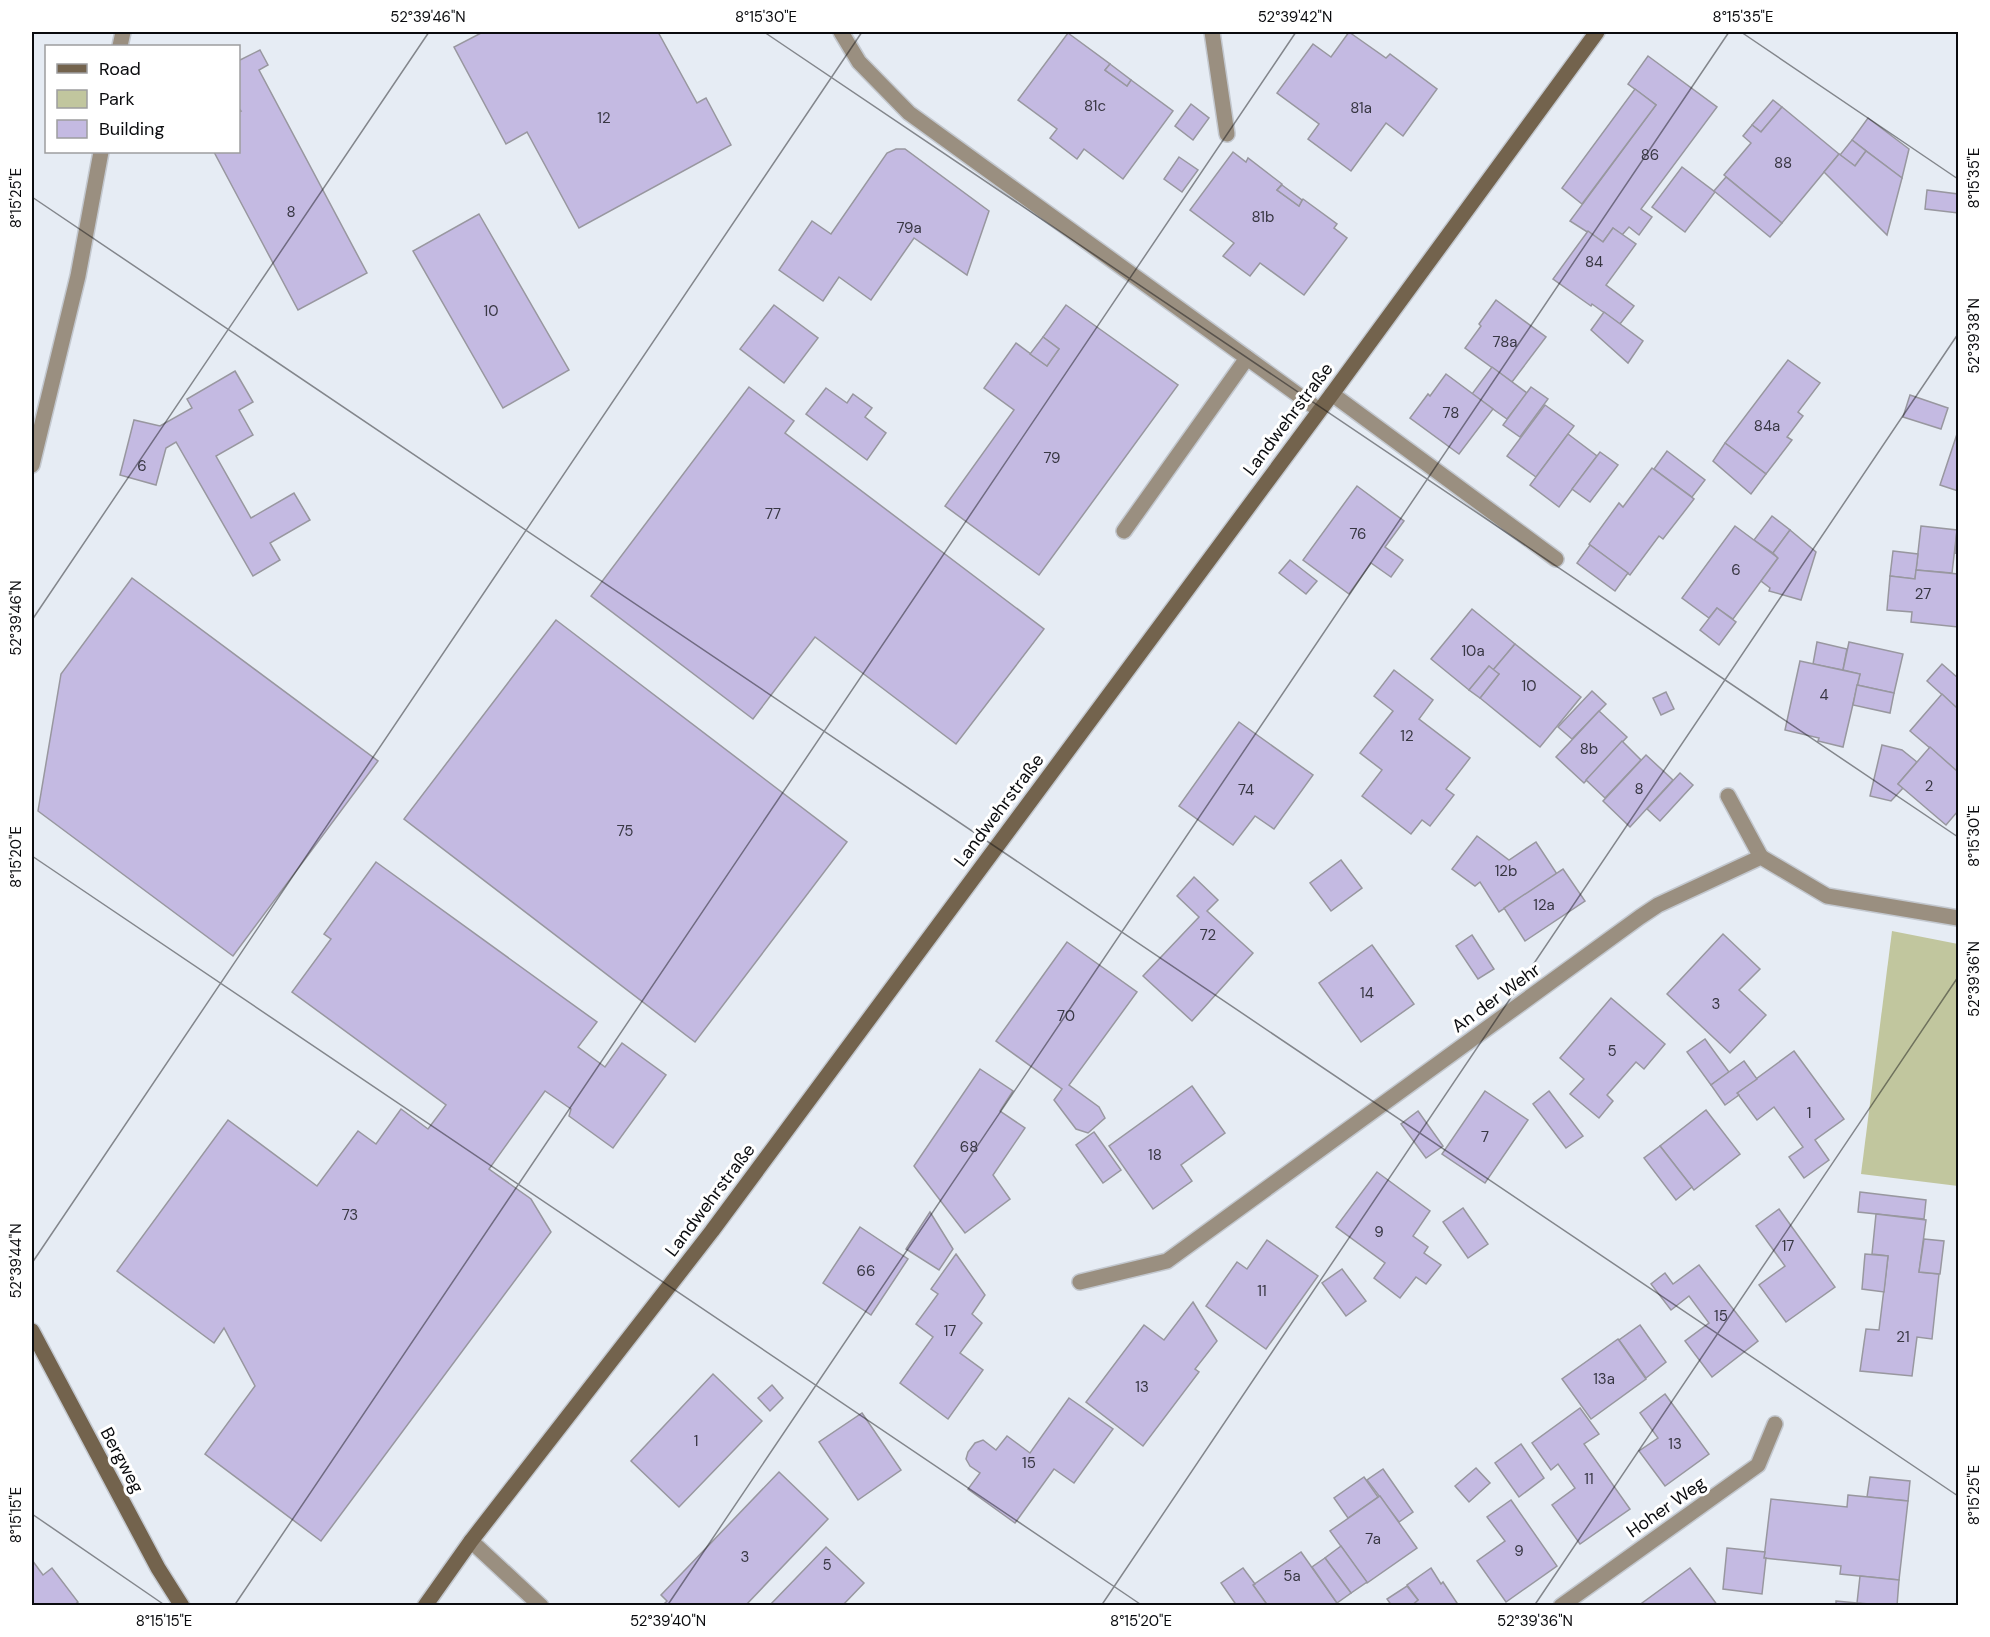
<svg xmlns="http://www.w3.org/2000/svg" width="1990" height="1637" font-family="'DM Sans',sans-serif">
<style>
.green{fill:#c1c69e}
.building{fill:#c4bae2;stroke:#98979f;stroke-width:1.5}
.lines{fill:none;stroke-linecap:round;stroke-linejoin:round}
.lane-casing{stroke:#c3c8cf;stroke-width:18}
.street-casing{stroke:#c3c8cf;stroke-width:18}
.secondary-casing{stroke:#c3c8cf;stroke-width:18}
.lane{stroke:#9a8f80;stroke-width:15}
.street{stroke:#9a8f80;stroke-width:15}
.secondary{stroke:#73634d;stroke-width:15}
.ticks{fill:none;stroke:#0a0b0e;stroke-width:1.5;stroke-opacity:0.45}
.labels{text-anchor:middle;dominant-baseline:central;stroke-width:6;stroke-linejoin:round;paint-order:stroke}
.number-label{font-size:15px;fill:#383743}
.street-label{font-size:18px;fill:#0a0b0e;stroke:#fff}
.neatline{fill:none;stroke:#0a0b0e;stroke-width:2}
.ticks-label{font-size:15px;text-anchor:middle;fill:#0a0b0e}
</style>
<rect width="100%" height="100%" fill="#e6ecf4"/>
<path class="green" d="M1892,931L1958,944V1186L1861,1174Z"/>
<g class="building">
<path d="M483,32H658L697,103L706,98L731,145L579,228L527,132L506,144L454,47Z"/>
<path d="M1349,32L1386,58L1390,54L1437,89L1403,136L1386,123L1351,171L1308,139L1319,124L1277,93L1313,44L1331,57Z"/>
<path d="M1068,33L1110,64L1105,70L1127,86L1131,80L1173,111L1123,179L1084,149L1077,159L1050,138L1057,129L1018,100Z"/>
<path d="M260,50L268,65L259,70L367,273L298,310L214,152H238V112L241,111L238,107V61Z"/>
<path d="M1648,56L1717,107L1641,209L1652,217L1639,235L1629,227L1622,235L1613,228L1603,242L1570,221L1656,105L1628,84Z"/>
<path d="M1110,64L1131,80L1127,86L1105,70Z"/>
<path d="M1635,89L1656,105L1582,204L1562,188Z"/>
<path d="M1773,100L1782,107L1761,132L1752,125Z"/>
<path d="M1191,104L1209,118L1193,140L1175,126Z"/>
<path d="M1782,107L1839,154L1782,223L1724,175L1751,143L1743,136L1752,125L1761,132Z"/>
<path d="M1868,118L1909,149L1902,178L1852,140Z"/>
<path d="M1852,140L1866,151L1855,166L1840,155Z"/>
<path d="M896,149H905L989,211L967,275L914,238L871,300L839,277L823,301L779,270L812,221L831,234L887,153Z"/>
<path d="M1866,151L1902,178L1887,235L1824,172L1839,154L1855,166Z"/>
<path d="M1233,152L1246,162L1248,158L1282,184L1277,190L1299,206L1303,199L1337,224L1334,228L1347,238L1304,295L1260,263L1250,276L1223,256L1234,243L1190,210Z"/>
<path d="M1179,157L1198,170L1182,192L1164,179Z"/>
<path d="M1682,167L1715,192L1685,232L1652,207Z"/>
<path d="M1726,177L1782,223L1770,237L1714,191Z"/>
<path d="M1282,185L1302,200L1299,206L1277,190Z"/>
<path d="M1927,190L1958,194V213L1925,209Z"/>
<path d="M479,214L569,370L503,408L413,251Z"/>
<path d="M1613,228L1636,244L1606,285L1634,306L1620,324L1592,304L1591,306L1553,279L1588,231L1603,242Z"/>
<path d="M1496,300L1546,337L1512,382L1465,348L1481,326L1479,324Z"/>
<path d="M774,305L818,338L784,383L740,349Z"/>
<path d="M1066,305L1178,385L1039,575L945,506L1014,410L984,388L1016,343L1047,366L1059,349L1043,337Z"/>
<path d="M1604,312L1643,341L1628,363L1591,330Z"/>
<path d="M1043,337L1059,349L1047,366L1030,354Z"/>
<path d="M1788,360L1820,383L1798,412L1803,416L1787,437L1792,440L1766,474L1725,443Z"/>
<path d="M1492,367L1527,393L1507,419L1472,394Z"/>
<path d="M235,371L253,402L239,410L253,435L216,456L251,518L294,493L310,520L270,543L280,560L253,576L176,442L166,448L156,485L120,475L134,420L160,426L192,408L187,399Z"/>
<path d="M1446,374L1493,409L1459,454L1410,418L1428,394L1430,396Z"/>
<path d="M749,387L794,421L785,433L1044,629L956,744L815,637L753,719L591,596Z"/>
<path d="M1531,387L1548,399L1520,437L1503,425Z"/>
<path d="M826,388L847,403L853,394L872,408L865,417L886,433L867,460L806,414Z"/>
<path d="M1910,395L1948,408L1941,429L1903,417Z"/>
<path d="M1545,405L1574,426L1536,477L1507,456Z"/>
<path d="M1958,431V491L1940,485Z"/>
<path d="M1568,434L1597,456L1559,507L1530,485Z"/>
<path d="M1725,443L1766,474L1751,494L1713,461Z"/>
<path d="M1667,451L1705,480L1692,497L1654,469Z"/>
<path d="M1600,452L1618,465L1590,502L1572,489Z"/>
<path d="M1652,468L1694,499L1663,539L1659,536L1630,575L1589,544L1619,503L1623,507Z"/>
<path d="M1357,486L1404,521L1385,547L1403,560L1391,577L1371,563L1349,594L1303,560Z"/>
<path d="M1772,516L1790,530L1773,553L1754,540Z"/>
<path d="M1735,526L1778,558L1733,619L1717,608L1709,618L1682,598Z"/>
<path d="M1921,526L1957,530L1952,573L1916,570Z"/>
<path d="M1790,530L1816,552L1801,600L1769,591L1770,588L1761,581L1778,558L1773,553Z"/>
<path d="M1957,530H1958V554L1955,553Z"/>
<path d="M1590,545L1628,573L1615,591L1577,563Z"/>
<path d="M1893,551L1918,554L1915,579L1890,576Z"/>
<path d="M1290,560L1317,581L1306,594L1279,573Z"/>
<path d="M1916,570L1958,574V627L1911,622L1912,612L1887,610L1890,576L1915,579Z"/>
<path d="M132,578L378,761L233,956L38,811L61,674Z"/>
<path d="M1717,608L1736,622L1719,645L1700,630Z"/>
<path d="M1472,609L1515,644L1493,670L1489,666L1469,690L1431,659Z"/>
<path d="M556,620L847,842L695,1042L404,819Z"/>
<path d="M1817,642L1847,649L1843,670L1813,664Z"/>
<path d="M1849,642L1903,654L1894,693L1857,685L1860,674L1843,670Z"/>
<path d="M1515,644L1581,697L1540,747L1480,698L1499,674L1493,670Z"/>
<path d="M1800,661L1860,674L1843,747L1818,741L1819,738L1785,730Z"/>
<path d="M1942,664L1958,678V709L1927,681Z"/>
<path d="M1489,666L1499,674L1480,698L1469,690Z"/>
<path d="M1394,670L1433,700L1419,719L1470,758L1446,789L1454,795L1430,826L1422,820L1411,834L1362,796L1382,770L1360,753L1393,711L1374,696Z"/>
<path d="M1857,685L1894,693L1890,713L1853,705Z"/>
<path d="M1592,691L1606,704L1572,739L1558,727Z"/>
<path d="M1666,692L1674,709L1661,715L1653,698Z"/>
<path d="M1942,694L1958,709V772L1910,731Z"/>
<path d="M1599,711L1627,737L1584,783L1556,757Z"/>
<path d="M1239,722L1313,775L1274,829L1255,816L1233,845L1179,806Z"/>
<path d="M1622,741L1641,760L1605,798L1586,780Z"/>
<path d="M1882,745L1902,750L1917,762L1898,784L1903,788L1891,801L1870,796Z"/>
<path d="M1930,747L1958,772V811L1946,825L1898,784Z"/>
<path d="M1646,755L1673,780L1630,827L1603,801Z"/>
<path d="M1680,773L1693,785L1660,821L1647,809Z"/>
<path d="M1477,836L1509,860L1536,842L1557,874L1499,912L1480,882L1475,886L1452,869Z"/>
<path d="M1341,860L1362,888L1331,911L1310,883Z"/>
<path d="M376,862L597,1022L578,1047L605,1067L622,1043L666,1075L613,1148L569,1116L571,1109L545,1091L489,1169L531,1199L551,1232L321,1541L205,1454L255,1386L224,1328L214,1343L117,1271L228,1120L317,1186L358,1131L376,1144L401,1109L428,1129L446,1105L292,992L331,939L324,934Z"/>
<path d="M1563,869L1585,901L1525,941L1504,908Z"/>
<path d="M1194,877L1218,900L1207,911L1253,953L1192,1021L1143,976L1199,917L1177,896Z"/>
<path d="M1723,934L1760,969L1739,990L1766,1015L1730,1053L1667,994Z"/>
<path d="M1472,935L1494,969L1478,979L1456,946Z"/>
<path d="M1067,942L1137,992L1069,1085L1099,1107L1105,1118L1088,1133L1076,1129L1054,1100L1062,1089L996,1041Z"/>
<path d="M1372,945L1414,1004L1361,1042L1319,983Z"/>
<path d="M1611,998L1665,1044L1644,1069L1636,1062L1607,1095L1613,1101L1599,1118L1570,1094L1584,1079L1560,1058Z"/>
<path d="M1705,1039L1729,1072L1711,1085L1687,1052Z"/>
<path d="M1794,1051L1844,1119L1815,1140L1829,1160L1804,1178L1789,1157L1803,1147L1774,1107L1757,1120L1737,1093Z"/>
<path d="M1744,1061L1757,1079L1737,1093L1739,1095L1725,1105L1711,1085Z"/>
<path d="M980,1069L1013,1091L1000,1111L1025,1128L993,1175L1010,1199L965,1233L914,1166Z"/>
<path d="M1192,1086L1225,1133L1181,1165L1192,1181L1153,1209L1109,1146Z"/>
<path d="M1485,1091L1528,1120L1485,1183L1442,1154Z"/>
<path d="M1549,1091L1583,1136L1566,1148L1533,1104Z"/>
<path d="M1706,1110L1740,1154L1694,1190L1660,1146Z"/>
<path d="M1418,1111L1443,1146L1426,1158L1401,1124Z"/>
<path d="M1094,1132L1121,1170L1103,1183L1076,1145Z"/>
<path d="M1660,1146L1692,1187L1676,1200L1644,1158Z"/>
<path d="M1377,1172L1430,1211L1413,1236L1428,1247L1424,1253L1441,1265L1426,1284L1416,1277L1400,1298L1374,1278L1385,1263L1336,1227Z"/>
<path d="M1860,1192L1926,1200L1924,1219L1858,1212Z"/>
<path d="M1463,1208L1488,1244L1468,1258L1443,1222Z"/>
<path d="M1779,1209L1835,1287L1786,1322L1759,1285L1785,1266L1756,1226Z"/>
<path d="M930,1212L953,1249L939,1270L906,1249Z"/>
<path d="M1876,1214L1926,1220L1919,1272L1939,1274L1932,1339L1917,1337L1912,1376L1860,1371L1866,1329L1879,1330L1888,1256L1872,1254Z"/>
<path d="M860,1227L908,1259L871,1315L823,1283Z"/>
<path d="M1924,1239L1944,1241L1940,1274L1919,1272Z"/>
<path d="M1267,1240L1318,1276L1266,1349L1206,1306L1237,1262L1247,1269Z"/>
<path d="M956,1254L985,1295L972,1314L982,1323L960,1353L983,1370L948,1419L900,1383L933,1337L916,1324L938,1294L931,1289Z"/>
<path d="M1865,1254L1888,1256L1884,1292L1862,1289Z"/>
<path d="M1699,1265L1758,1341L1712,1377L1685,1341L1709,1323L1689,1296L1671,1310L1651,1284L1665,1273L1673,1284Z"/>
<path d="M1342,1269L1366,1301L1346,1316L1322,1283Z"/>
<path d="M1193,1302L1217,1341L1195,1369L1199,1372L1143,1446L1086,1402L1144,1325L1164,1340Z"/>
<path d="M1640,1325L1666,1362L1646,1378L1619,1340Z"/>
<path d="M1618,1339L1646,1379L1591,1419L1562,1379Z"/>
<path d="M713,1374L762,1421L679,1507L631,1461Z"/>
<path d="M772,1385L783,1398L770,1411L758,1398Z"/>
<path d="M1665,1394L1709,1454L1665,1486L1639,1451L1658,1438L1640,1413Z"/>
<path d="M1069,1398L1113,1429L1074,1483L1054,1469L1015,1523L968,1489L980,1473L970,1466L966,1459L968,1452L975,1443L983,1440L996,1450L1007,1436L1030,1453Z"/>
<path d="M1580,1408L1599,1434L1584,1444L1630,1509L1580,1544L1552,1505L1575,1488L1558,1464L1551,1470L1532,1443Z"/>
<path d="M862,1413L901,1470L858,1500L819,1442Z"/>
<path d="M1521,1444L1544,1478L1519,1497L1495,1463Z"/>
<path d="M1476,1468L1490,1483L1469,1502L1455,1486Z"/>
<path d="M1383,1469L1413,1512L1399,1522L1367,1480Z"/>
<path d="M779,1472L828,1519L745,1606H662L667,1601L661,1595Z"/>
<path d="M1364,1477L1378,1497L1348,1518L1334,1498Z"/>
<path d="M1870,1477L1910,1481L1908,1501L1867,1497Z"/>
<path d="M1848,1495L1908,1501L1899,1580L1840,1574L1841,1566L1764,1558L1771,1499L1847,1507Z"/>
<path d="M1380,1496L1417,1548L1367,1583L1330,1531Z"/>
<path d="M1511,1500L1557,1566L1506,1602L1477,1561L1505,1541L1487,1517Z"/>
<path d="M1341,1546L1367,1582L1351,1593L1325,1558Z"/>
<path d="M826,1547L864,1583L842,1606H769Z"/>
<path d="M1727,1548L1765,1552L1764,1558H1766L1762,1594L1723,1589Z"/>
<path d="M1301,1552L1337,1603V1606H1268L1253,1585Z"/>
<path d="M1325,1558L1351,1593L1337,1603L1312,1567Z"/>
<path d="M32,1560L43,1575L52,1568L78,1602L73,1606H32Z"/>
<path d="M1243,1568L1255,1584L1253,1585L1268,1606H1237L1221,1583Z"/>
<path d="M1431,1568L1441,1584L1443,1582L1459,1606H1411L1418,1600L1407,1585Z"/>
<path d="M1690,1568L1718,1606H1638Z"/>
<path d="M1860,1576L1899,1580L1897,1606L1857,1603Z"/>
<path d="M1407,1586L1418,1600L1411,1606H1392L1387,1599Z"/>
<path d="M1836,1601L1857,1603L1879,1606H1836Z"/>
</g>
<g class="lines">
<defs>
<g id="lane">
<path d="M841,32L859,62L909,113L1319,410"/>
<path d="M1212,32L1227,134"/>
<path d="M1332,394L1556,559"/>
<path d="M1124,531L1247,358"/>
<path d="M1728,796L1761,857"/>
</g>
<g id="street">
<path d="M120,46L123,32"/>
<path d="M32,465L78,276L101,152"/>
<path d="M1080,1282L1167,1261L1640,917L1658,905L1761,857L1827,896L1958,918"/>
<path d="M471,1541L541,1606"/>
<path d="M1561,1606L1758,1465L1775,1424"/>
</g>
<g id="secondary">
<path d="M32,1331L158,1568L182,1606"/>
<path d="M425,1606L471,1541L712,1231L1332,394L1597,32"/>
</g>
</defs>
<use href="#lane" class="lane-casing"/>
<use href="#street" class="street-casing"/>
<use href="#secondary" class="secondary-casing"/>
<use href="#lane" class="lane"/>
<use href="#street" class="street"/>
<use href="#secondary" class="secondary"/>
</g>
<path class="ticks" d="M764,32L1958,837M1741,32L1958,179M32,197L1958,1496M32,620L429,32M32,856L1143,1606M32,1263L862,32M32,1514L166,1606M234,1606L1296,32M667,1606L1729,32M1101,1606L1958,334M1534,1606L1958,977"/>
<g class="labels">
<g class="number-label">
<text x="1095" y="106">81c</text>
<text x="1361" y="108">81a</text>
<text x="604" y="118">12</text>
<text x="1650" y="155">86</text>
<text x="1783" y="163">88</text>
<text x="291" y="212">8</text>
<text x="1263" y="217">81b</text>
<text x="909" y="228">79a</text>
<text x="1594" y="262">84</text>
<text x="491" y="311">10</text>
<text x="1505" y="342">78a</text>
<text x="1451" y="413">78</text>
<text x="1767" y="426">84a</text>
<text x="1052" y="458">79</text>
<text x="142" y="466">6</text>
<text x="773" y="514">77</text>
<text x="1358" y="534">76</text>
<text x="1736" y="570">6</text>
<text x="1923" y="594">27</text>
<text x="1473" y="651">10a</text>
<text x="1529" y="686">10</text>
<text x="1824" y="695">4</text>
<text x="1407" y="736">12</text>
<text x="1589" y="749">8b</text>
<text x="1929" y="786">2</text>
<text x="1639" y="789">8</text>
<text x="1246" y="790">74</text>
<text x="625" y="831">75</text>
<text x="1506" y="871">12b</text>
<text x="1544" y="905">12a</text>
<text x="1208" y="935">72</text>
<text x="1367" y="993">14</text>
<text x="1716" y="1004">3</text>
<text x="1066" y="1016">70</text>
<text x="1612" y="1051">5</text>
<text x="1809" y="1113">1</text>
<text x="1485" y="1137">7</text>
<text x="969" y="1147">68</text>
<text x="1155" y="1155">18</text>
<text x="350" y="1215">73</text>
<text x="1379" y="1232">9</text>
<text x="1788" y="1246">17</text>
<text x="866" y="1271">66</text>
<text x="1262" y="1291">11</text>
<text x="1721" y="1316">15</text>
<text x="950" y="1331">17</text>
<text x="1903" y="1337">21</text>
<text x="1604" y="1379">13a</text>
<text x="1142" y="1387">13</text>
<text x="696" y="1441">1</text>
<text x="1675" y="1444">13</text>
<text x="1029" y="1463">15</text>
<text x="1589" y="1479">11</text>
<text x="1373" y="1539">7a</text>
<text x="1519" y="1551">9</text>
<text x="745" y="1557">3</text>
<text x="827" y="1565">5</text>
<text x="1292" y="1576">5a</text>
</g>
<g class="street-label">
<text transform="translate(1288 419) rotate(-53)">Landwehrstraße</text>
<text transform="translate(999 810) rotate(-53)">Landwehrstraße</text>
<text transform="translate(1496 998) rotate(-36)">An der Wehr</text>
<text transform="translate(710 1200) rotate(-53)">Landwehrstraße</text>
<text transform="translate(122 1460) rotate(62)">Bergweg</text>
<text transform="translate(1666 1507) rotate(-35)">Hoher Weg</text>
</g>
</g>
<rect width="1990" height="1637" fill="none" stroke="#ffffff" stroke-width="66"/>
<rect x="45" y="45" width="195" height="108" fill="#ffffff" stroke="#9d9d9f" stroke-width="1.5"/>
<rect x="57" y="64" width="30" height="9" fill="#73634d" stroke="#9d9d9f" stroke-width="1.5"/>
<text x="99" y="75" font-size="18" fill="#0a0b0e">Road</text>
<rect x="57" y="90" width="30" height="18" fill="#c1c69e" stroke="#9d9d9f" stroke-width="1.5"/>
<text x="99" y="105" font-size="18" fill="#0a0b0e">Park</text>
<rect x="57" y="120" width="30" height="18" fill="#c4bae2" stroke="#9d9d9f" stroke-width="1.5"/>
<text x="99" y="135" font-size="18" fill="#0a0b0e">Building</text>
<rect x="33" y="33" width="1924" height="1571" class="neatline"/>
<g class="ticks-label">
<text x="428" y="22">52°39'46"N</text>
<text x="766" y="22">8°15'30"E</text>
<text x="1295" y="22">52°39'42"N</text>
<text x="1743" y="22">8°15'35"E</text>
<text transform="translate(1974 178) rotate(-90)" y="5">8°15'35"E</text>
<text transform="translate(16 198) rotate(-90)" y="5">8°15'25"E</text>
<text transform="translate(1974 336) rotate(-90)" y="5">52°39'38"N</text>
<text transform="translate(16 618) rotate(-90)" y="5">52°39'46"N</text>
<text transform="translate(1974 836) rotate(-90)" y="5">8°15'30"E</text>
<text transform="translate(16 857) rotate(-90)" y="5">8°15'20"E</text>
<text transform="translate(1974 979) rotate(-90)" y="5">52°39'36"N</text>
<text transform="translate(16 1261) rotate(-90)" y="5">52°39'44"N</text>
<text transform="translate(1974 1495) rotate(-90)" y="5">8°15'25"E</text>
<text transform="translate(16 1515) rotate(-90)" y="5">8°15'15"E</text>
<text x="164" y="1626">8°15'15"E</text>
<text x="668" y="1626">52°39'40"N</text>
<text x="1141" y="1626">8°15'20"E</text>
<text x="1535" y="1626">52°39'36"N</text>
</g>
</svg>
